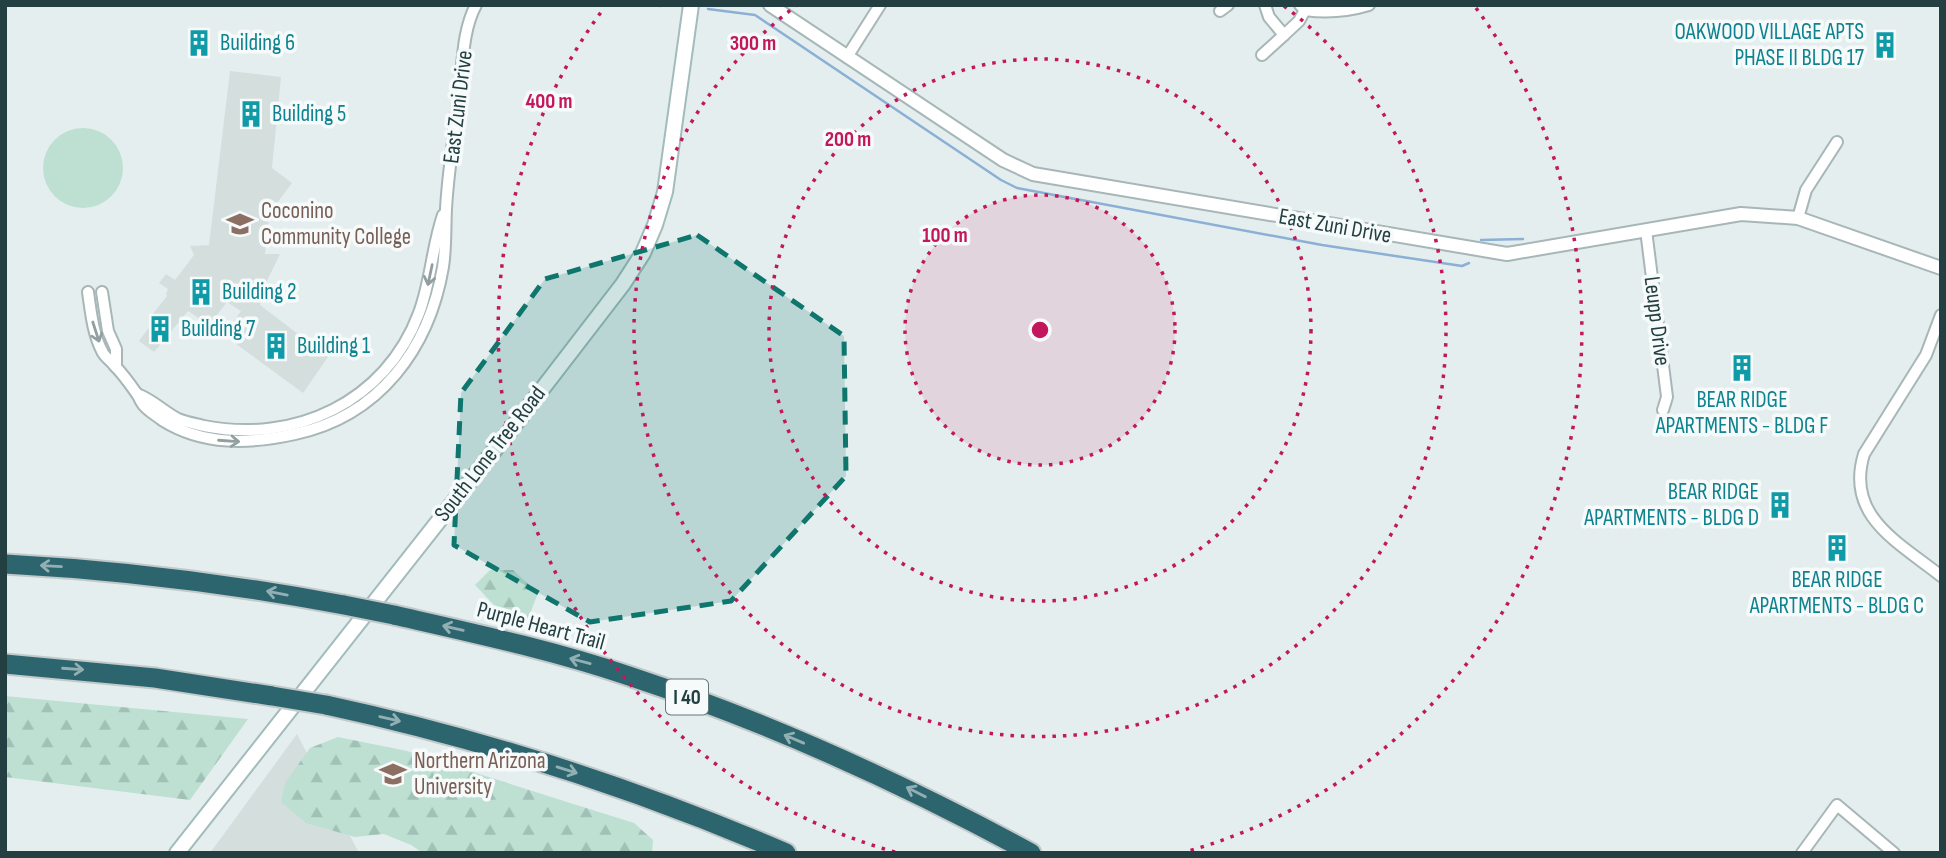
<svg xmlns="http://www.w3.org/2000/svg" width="1946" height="858" font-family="'Sofia Sans Condensed',sans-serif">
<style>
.built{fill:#d3dedd}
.green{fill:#bde0d3}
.forest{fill:url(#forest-firs)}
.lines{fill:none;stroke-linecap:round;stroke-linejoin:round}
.stream{stroke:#8bafd5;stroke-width:2.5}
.minor-casing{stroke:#a7b6b7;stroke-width:14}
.tertiary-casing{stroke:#a7b6b7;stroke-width:16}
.secondary-casing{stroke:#a2bbbb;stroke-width:18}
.motorway-casing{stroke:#c1c9ca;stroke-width:23}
.minor{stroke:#fff;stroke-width:10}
.tertiary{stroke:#fff;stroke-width:12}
.secondary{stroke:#fff;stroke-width:14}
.motorway{stroke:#2d656f;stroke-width:19}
.motorway-bridge-casing{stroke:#c1c9ca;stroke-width:23;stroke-linecap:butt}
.motorway-bridge{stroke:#2d656f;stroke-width:19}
.oneway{stroke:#919fa0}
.oneway2{stroke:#92b0b4}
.marked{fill:#0f766e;fill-opacity:0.2;stroke:#0f766e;stroke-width:5;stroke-dasharray:14 9;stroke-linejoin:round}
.ring{fill:none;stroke:#c2185b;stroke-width:3.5;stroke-dasharray:3.5 7}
.labels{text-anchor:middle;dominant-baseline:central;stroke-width:7;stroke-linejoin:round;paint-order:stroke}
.shield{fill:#f6fafa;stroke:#627778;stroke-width:2}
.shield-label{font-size:21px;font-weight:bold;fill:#233f41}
.culture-label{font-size:23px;fill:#0d838f;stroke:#f6fafa;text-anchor:start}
.street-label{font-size:23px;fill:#233f41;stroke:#f6fafa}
.education-label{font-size:23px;fill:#785e54;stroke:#f6fafa;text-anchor:start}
.centre{fill:#c2185b;stroke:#f6fafa;stroke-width:3.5}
.ring-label{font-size:21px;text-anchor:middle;font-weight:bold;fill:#c2185b;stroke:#f6fafa;stroke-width:7;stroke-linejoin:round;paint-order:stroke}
</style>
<defs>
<pattern id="forest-firs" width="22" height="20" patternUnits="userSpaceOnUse" patternTransform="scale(1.75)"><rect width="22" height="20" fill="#bde0d3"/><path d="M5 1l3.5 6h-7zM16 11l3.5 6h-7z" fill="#a2c1b6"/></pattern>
</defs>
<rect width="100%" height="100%" fill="#e5eeee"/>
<g class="built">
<path d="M230,71L281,77L272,168L292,183L277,203L271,199L265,254H280L267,281L260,305L328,357L303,393L224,335L241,311L227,302L209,325L188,311L154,352L139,341L156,318L152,315L167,296L166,294L168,289L159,283L166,274L175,280L194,255L190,246L209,245Z"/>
<path d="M297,734L359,853H210Z"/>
</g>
<circle class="green" cx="83" cy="168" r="40"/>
<g class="forest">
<path d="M490,570H513L538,593L528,619L494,605L475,585Z"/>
<path d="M5,696L248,719L190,800L5,777Z"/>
<path d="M338,737L407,751L567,802L634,823L653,840L652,853H423L411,845L384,834L355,837L306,823L281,802L285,783L310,748Z"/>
</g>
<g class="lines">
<g class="stream">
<path d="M659,5L660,6"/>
<path d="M708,9L755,15L1001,180L1017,188L1322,245L1462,266L1469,263"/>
<path d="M1481,240L1523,239"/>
</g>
<defs>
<g id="minor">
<path d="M1265,5L1269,17L1284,35L1299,21L1305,10"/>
<path d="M1300,5L1305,10C1326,13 1349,11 1369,5"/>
<path d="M1220,11L1228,5"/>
<path d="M1262,55L1284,35"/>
<path d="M847,57L880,5"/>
<path d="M1798,218L1806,190L1837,142"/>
<path d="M1646,230L1667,397L1663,410"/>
<path d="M88,292C91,313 93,335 103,353C106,358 111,361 114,365C122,373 130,384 137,394C140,398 139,399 142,403C146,410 156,415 162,420C203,446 250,444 295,434C379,416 429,349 443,267C446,247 445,229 446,209C448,170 455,132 459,93C463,65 462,31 476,5"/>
<path d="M102,292L108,331L116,349V367"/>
<path d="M1941,315L1926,355L1864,454C1845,516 1898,542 1941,576"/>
<path d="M137,394C153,400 163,411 178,419C185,422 196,424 204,426C295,444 386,402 419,313C431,281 432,247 443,215"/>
<path d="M1802,853L1837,805L1894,853"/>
</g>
<path id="tertiary" d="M770,5L1003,160L1033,174L1507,254L1741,214L1798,218L1941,268"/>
<path id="secondary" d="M177,853L523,414L623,284L643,253L655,225L665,192L691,5"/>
<g id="motorway">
<path d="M5,564C119,570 232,584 344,605"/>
<path d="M394,615C473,633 552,650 629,676C768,722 902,783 1031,853"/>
<path d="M5,664L155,678L272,696"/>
<path d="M326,705C484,739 637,789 786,853"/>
</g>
</defs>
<use href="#minor" class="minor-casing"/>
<use href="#tertiary" class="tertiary-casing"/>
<use href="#secondary" class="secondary-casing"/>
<use href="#motorway" class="motorway-casing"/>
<use href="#minor" class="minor"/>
<use href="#tertiary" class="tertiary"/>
<use href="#secondary" class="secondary"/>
<use href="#motorway" class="motorway"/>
<defs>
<g id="motorway-bridge">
<path d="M344,605L394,615"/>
<path d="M272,696L326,705"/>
</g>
</defs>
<use href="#motorway-bridge" class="motorway-bridge-casing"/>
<use href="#motorway-bridge" class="motorway-bridge"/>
</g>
<defs><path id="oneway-shaft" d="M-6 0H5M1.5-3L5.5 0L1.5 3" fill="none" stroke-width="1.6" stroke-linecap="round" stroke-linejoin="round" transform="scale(1.75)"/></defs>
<g class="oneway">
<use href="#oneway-shaft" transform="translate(430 275) rotate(102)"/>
<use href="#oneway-shaft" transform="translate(96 332) rotate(72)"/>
<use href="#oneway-shaft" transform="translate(229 441) rotate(4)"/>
</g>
<g class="oneway2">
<use href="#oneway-shaft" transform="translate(51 566) rotate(-177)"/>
<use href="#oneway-shaft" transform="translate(277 593) rotate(-169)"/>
<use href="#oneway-shaft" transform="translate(453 628) rotate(-167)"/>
<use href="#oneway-shaft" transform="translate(580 661) rotate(-165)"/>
<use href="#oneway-shaft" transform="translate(73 669) rotate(4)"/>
<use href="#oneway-shaft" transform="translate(390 719) rotate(13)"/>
<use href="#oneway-shaft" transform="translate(794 739) rotate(-157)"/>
<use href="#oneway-shaft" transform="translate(567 770) rotate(17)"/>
<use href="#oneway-shaft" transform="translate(916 792) rotate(-153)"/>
</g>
<path class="marked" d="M697,235L844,336L846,476L731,601L590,622L454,545L461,393L545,279Z"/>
<circle cx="1040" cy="330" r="135" fill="#c2185b" fill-opacity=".12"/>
<g class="ring">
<circle cx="1040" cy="330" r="135"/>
<circle cx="1040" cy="330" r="271"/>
<path d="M1284 6A406 406 0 1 1 796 6"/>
<path d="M895 852A542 542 0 0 1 604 8M1476 8A542 542 0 0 1 1185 852"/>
</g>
<defs>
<symbol id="building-bare" viewBox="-9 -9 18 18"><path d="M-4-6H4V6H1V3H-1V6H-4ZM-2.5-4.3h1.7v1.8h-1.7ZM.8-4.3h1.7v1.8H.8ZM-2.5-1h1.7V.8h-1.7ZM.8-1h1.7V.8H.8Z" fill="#0f9aa8" stroke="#f6fafa" stroke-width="2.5" paint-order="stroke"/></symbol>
<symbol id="university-bare" viewBox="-9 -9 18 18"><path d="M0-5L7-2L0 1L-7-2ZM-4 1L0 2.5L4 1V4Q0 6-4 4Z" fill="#8d6e63" stroke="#f6fafa" stroke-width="2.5" paint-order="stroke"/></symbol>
</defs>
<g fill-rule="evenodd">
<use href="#building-bare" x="180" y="24" width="38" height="38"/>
<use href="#building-bare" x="1866" y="26" width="38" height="38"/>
<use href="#building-bare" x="232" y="95" width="38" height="38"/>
<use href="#university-bare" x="221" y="205" width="38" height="38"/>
<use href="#building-bare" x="182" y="273" width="38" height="38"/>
<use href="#building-bare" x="141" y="310" width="38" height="38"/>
<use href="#building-bare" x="257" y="327" width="38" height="38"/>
<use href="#building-bare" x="1723" y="349" width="38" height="38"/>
<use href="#building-bare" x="1761" y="486" width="38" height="38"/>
<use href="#building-bare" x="1818" y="529" width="38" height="38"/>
<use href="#university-bare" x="374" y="755" width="38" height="38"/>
</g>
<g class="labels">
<rect class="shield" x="666" y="679.5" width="42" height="35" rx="5"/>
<g class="shield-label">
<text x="687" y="697">I 40</text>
</g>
<g class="culture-label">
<text x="1864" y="32" text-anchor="end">OAKWOOD VILLAGE APTS<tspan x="1864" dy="26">PHASE II BLDG 17</tspan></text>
<text x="220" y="43">Building 6</text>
<text x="272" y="114">Building 5</text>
<text x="222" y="292">Building 2</text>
<text x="181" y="329">Building 7</text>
<text x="297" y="346">Building 1</text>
<text x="1742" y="400" text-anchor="middle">BEAR RIDGE<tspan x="1742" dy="26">APARTMENTS - BLDG F</tspan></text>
<text x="1759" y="492" text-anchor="end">BEAR RIDGE<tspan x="1759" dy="26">APARTMENTS - BLDG D</tspan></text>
<text x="1837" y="580" text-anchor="middle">BEAR RIDGE<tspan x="1837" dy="26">APARTMENTS - BLDG C</tspan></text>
</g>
<g class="street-label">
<text transform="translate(458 107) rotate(-83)">East Zuni Drive</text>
<text transform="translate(1335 226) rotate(10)">East Zuni Drive</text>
<text transform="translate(1657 321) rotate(83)">Leupp Drive</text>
<text transform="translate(490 454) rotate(-52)">South Lone Tree Road</text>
<text transform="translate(541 626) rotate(15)">Purple Heart Trail</text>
</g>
<g class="education-label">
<text x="261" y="211">Coconino<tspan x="261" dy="26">Community College</tspan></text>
<text x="414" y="761">Northern Arizona<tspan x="414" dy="26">University</tspan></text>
</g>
</g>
<circle cx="1040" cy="330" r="10" class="centre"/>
<g class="ring-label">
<text x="753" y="50">300 m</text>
<text x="549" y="108">400 m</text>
<text x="848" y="146">200 m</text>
<text x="945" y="242">100 m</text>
</g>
<rect width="1946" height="858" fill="none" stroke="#233f41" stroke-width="14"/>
</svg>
